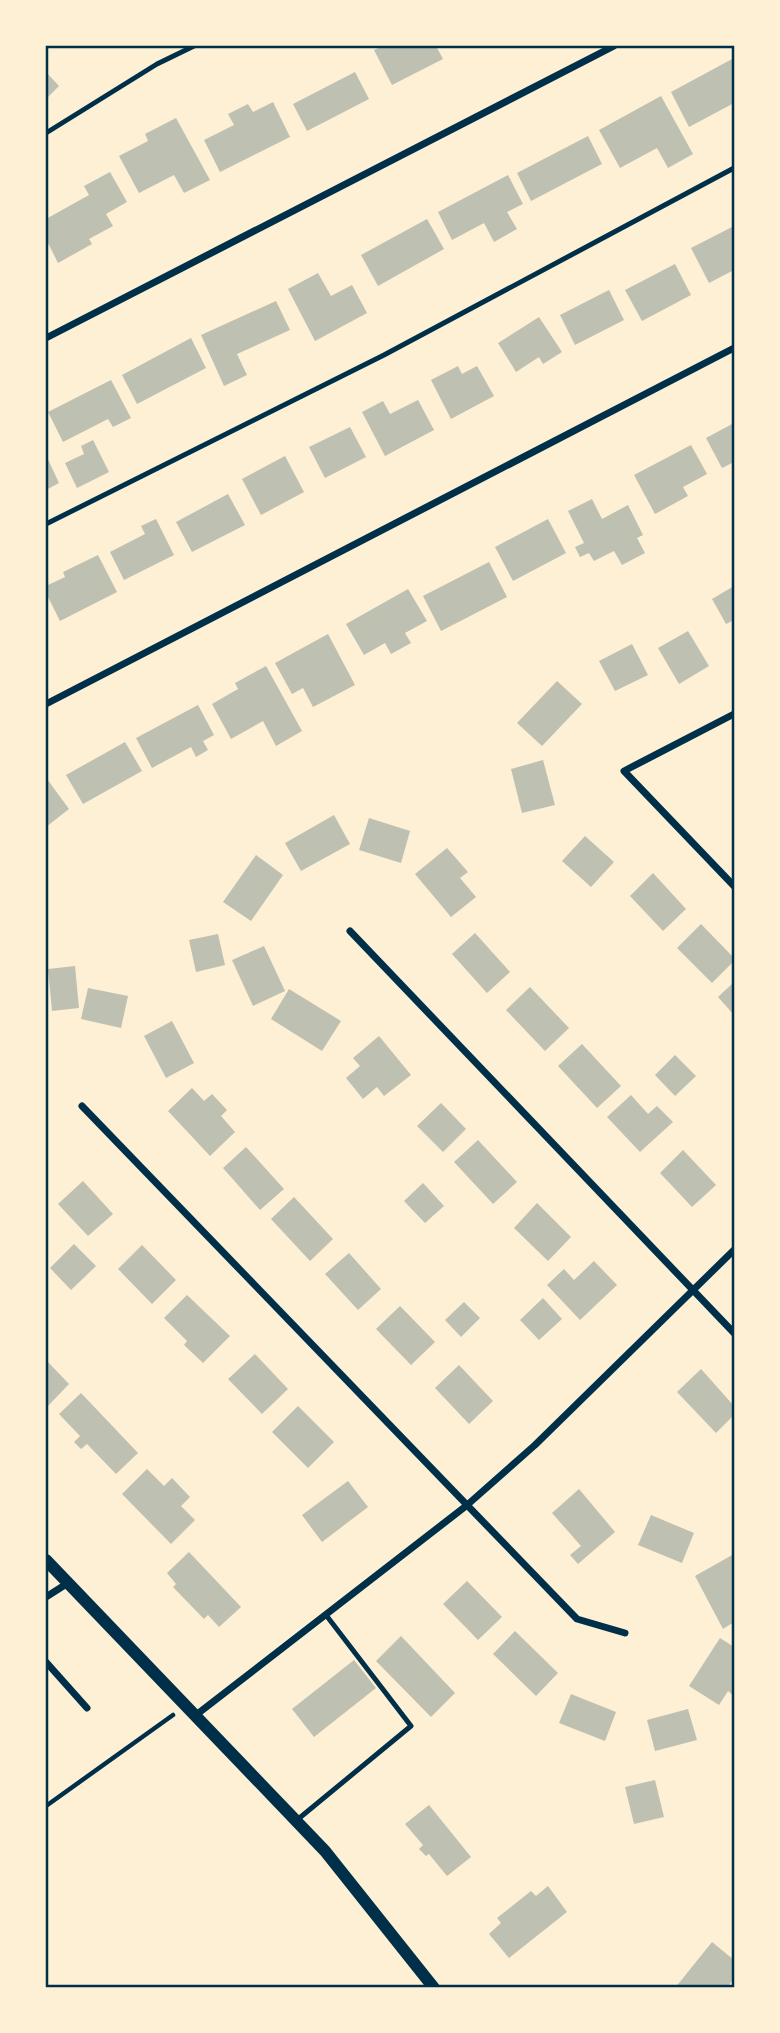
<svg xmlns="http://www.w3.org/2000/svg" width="780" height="2033" font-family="Bitter,serif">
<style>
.building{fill:#bec0b2}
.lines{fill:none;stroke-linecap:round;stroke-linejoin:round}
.path{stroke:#003049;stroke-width:4.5}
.service{stroke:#003049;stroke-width:5}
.minor{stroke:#003049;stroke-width:7}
.tertiary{stroke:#003049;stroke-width:12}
.neatline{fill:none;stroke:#003049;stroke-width:2.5}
</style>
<rect width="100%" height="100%" fill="#fdf0d5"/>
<g class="building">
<path d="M384,46H436L443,59L392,85L374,50Z"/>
<path d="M734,58V103L689,127L671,92Z"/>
<path d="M46,72L59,86L46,99Z"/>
<path d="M355,72L369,99L307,131L293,104Z"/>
<path d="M661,96L693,154L668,168L657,148L620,168L599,130Z"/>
<path d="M273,102L290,137L220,172L204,140L234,125L228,114L248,104L253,112Z"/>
<path d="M176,118L210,180L184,193L174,175L139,193L119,156L148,141L145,134Z"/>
<path d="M588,136L602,164L531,201L517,173Z"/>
<path d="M110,172L127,202L106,214L113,226L89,239L92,244L58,263L46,239V219L89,195L84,186Z"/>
<path d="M508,175L523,204L507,212L517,229L494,242L484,223L452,240L438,212Z"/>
<path d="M427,219L444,249L378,286L361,255Z"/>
<path d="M734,226V270L709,283L691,248Z"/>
<path d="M675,264L691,295L642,321L625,290Z"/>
<path d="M318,273L331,296L352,285L367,313L315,341L288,289Z"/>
<path d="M609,290L624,320L575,345L560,315Z"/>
<path d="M276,301L290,330L237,354L247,375L224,386L201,335Z"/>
<path d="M539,317L562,352L543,364L539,357L516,372L498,343Z"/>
<path d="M191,338L206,368L137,404L122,375Z"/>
<path d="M458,366L462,374L477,366L494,396L451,419L431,380Z"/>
<path d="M111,380L131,418L113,427L108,419L63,442L48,412Z"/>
<path d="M418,400L434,430L385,456L362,412L383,401L390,414Z"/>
<path d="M734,423V462L722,468L706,438Z"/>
<path d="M350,427L366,457L325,478L309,447Z"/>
<path d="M93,440L109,472L77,488L65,463L84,454L81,446Z"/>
<path d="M691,445L707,474L683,487L688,496L655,514L634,475Z"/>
<path d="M46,455L59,483L46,490Z"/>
<path d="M285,456L304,492L261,515L242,479Z"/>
<path d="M228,494L245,525L192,552L176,522Z"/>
<path d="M592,499L602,519L628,505L643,535L637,538L645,553L622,565L614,551L594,561L589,553L580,557L575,547L584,543L568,511Z"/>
<path d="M156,519L174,555L124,580L110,552L145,534L141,526Z"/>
<path d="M548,519L566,553L513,581L495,547Z"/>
<path d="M98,555L117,592L60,621L46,593V586L65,577L63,572Z"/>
<path d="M489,562L507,597L441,631L423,596Z"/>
<path d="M734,586V620L726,624L712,599Z"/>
<path d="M408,589L427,621L405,633L411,643L391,654L385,643L364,655L346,624Z"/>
<path d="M688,631L709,666L679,684L658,648Z"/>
<path d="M328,634L355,685L313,707L303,688L292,694L275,663Z"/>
<path d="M632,644L648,675L615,691L599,661Z"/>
<path d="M266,666L302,731L276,746L263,721L231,739L212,704L238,689L235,683Z"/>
<path d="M557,681L582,704L542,746L517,723Z"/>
<path d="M198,705L214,735L203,741L208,750L196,757L191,747L152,768L136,738Z"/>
<path d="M125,742L142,771L83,804L66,775Z"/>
<path d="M543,760L555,805L522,813L511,769Z"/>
<path d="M47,779L69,809L46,827V780Z"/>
<path d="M334,815L350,844L301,871L285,843Z"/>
<path d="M369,818L410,831L401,863L359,850Z"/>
<path d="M585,836L614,862L591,887L562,861Z"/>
<path d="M447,848L468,872L460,878L476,897L451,917L415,874Z"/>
<path d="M256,855L283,875L251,921L223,902Z"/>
<path d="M653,873L686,909L663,931L630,896Z"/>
<path d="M701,924L734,958V961L712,983L677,948Z"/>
<path d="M475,933L510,972L487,993L452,954Z"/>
<path d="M218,934L225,965L196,972L189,940Z"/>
<path d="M264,946L285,991L253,1006L232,960Z"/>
<path d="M75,966L79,1008L52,1011L48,969Z"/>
<path d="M734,982V1015L718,997Z"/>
<path d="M530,987L569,1028L545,1051L506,1010Z"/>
<path d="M88,988L128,996L121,1028L81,1019Z"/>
<path d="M289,989L341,1021L322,1051L271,1019Z"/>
<path d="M172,1021L194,1063L166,1078L144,1036Z"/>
<path d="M379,1036L411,1075L384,1096L377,1087L363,1099L346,1078L360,1066L353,1058Z"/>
<path d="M582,1044L621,1086L597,1108L558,1066Z"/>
<path d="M675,1055L696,1076L675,1096L655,1075Z"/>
<path d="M192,1088L204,1101L212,1094L227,1110L221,1116L235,1132L210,1156L168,1111Z"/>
<path d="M631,1095L648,1114L657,1106L673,1122L640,1152L607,1117Z"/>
<path d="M441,1103L466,1129L443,1152L417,1126Z"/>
<path d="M478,1140L517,1182L493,1204L454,1162Z"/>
<path d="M246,1147L284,1189L260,1210L223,1168Z"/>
<path d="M683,1150L716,1185L692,1207L660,1173Z"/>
<path d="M83,1181L113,1214L88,1236L58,1204Z"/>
<path d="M423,1183L444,1206L425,1223L404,1201Z"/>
<path d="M294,1197L333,1239L310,1261L271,1219Z"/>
<path d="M537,1203L571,1237L548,1261L514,1228Z"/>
<path d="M74,1244L96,1266L71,1290L50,1268Z"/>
<path d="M142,1245L176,1280L152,1304L118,1269Z"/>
<path d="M349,1253L381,1289L358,1310L325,1274Z"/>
<path d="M594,1261L617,1285L580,1320L547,1285L564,1269L574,1280Z"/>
<path d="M187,1295L230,1336L203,1363L184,1345L187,1341L164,1318Z"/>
<path d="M543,1298L562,1319L539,1340L520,1320Z"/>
<path d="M464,1302L480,1318L461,1337L445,1320Z"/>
<path d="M400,1306L435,1342L411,1365L376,1329Z"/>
<path d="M255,1354L288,1389L262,1414L228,1379Z"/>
<path d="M46,1360L69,1384L46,1408Z"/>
<path d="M459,1365L493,1401L469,1424L435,1388Z"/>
<path d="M701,1369L734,1406V1415L716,1433L677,1392Z"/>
<path d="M81,1393L138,1453L116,1474L87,1444L81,1449L74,1442L80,1436L59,1414Z"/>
<path d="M298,1406L334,1442L308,1468L272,1432Z"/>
<path d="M147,1469L164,1486L172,1478L190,1497L181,1506L195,1520L171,1544L122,1494Z"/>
<path d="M348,1481L368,1507L322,1542L302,1515Z"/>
<path d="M579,1489L615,1532L578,1564L570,1555L581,1546L552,1513Z"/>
<path d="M651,1515L694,1533L682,1563L638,1545Z"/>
<path d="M189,1552L241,1607L219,1627L208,1615L204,1619L173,1587L176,1584L167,1573Z"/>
<path d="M734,1554V1622L723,1629L695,1576Z"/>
<path d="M467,1581L502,1617L478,1640L443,1604Z"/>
<path d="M515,1631L558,1673L536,1696L493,1654Z"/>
<path d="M401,1636L455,1693L431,1717L376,1661Z"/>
<path d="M720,1638L734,1647V1675L732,1679L734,1680V1696L728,1691L719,1705L689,1686Z"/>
<path d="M354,1660L376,1688L314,1737L292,1709Z"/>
<path d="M571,1694L616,1712L605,1741L559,1723Z"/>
<path d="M688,1709L697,1740L655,1751L647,1720Z"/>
<path d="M655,1780L664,1817L634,1824L625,1787Z"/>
<path d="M429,1805L471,1857L447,1876L429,1854L426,1856L419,1849L423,1845L405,1824Z"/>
<path d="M548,1886L567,1912L509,1958L489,1934L501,1923L497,1918L531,1891L536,1896Z"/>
<path d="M712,1942L734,1960V1978L727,1988H675Z"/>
</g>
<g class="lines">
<path class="path" d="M46,1806L173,1715"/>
<g class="service">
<path d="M46,133L157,64L194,46"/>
<path d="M46,524L384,355L734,168"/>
<path d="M297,1820L411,1726L326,1615"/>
</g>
<g class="minor">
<path d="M46,338L614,46"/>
<path d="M46,704L734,348"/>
<path d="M734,714L624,771L734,886"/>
<path d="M350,931L734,1333"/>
<path d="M82,1106L577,1619L625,1633"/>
<path d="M46,1597L68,1583"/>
<path d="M46,1662L87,1708"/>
<path d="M196,1715L466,1506L535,1445L734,1250"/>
</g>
<path class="tertiary" d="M46,1560L325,1851L434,1988"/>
</g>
<rect width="780" height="2033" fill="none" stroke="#fdf0d5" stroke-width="94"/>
<rect x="47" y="47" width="686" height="1939" class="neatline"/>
</svg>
